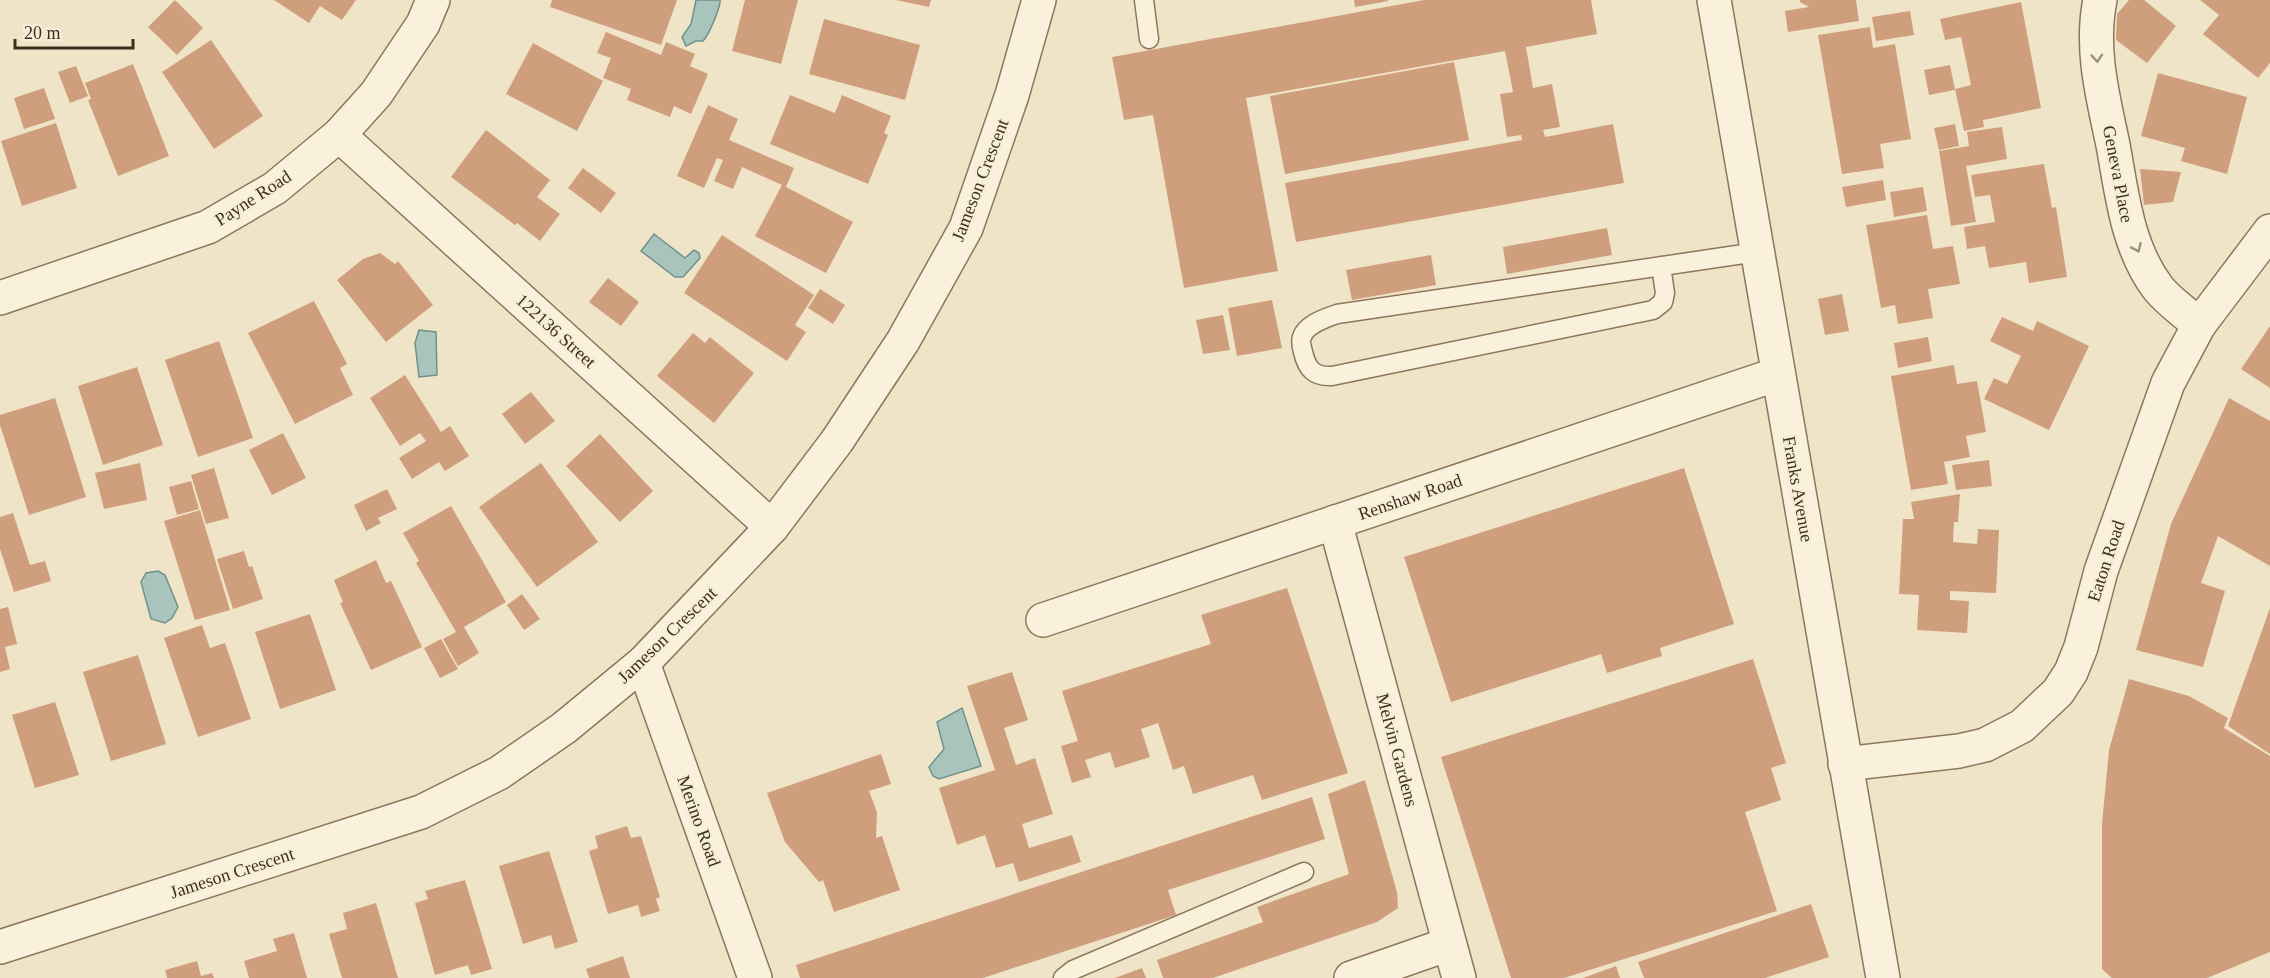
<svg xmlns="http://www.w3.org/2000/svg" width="2270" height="978" font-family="Georgia,serif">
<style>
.water{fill:#a9c4bc;stroke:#6f938a;stroke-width:1.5}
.building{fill:#cf9f7d}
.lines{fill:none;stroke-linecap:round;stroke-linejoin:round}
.service-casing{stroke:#8d765c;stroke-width:21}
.minor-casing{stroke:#8d765c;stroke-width:36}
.service{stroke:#faf1dc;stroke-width:18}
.minor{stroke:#faf1dc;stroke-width:33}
.oneway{stroke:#9c907e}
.labels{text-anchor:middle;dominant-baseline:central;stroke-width:5;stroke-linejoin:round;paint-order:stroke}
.street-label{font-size:18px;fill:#3d2e20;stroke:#f7eed8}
</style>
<rect width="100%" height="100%" fill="#f0e4c8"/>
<g class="water">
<path d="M696,0H720V3C718,12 709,35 703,41H696L686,46L682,37L691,24Z"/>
<path d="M654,234L685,258L694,250L699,253L700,258L683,277H675L641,251Z"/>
<path d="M419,330L436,332L437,375L419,377L415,343Z"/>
<path d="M158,571L165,575L178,607L172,618L165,623L151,619L141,582L146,573Z"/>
<path d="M962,708L981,766L939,779L933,776L929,767L944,749L937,722Z"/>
</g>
<g class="building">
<path d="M175,0L203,28L177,55L148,27Z"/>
<path d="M274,0H356L342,20L320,6L309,23Z"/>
<path d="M552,0H677L661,45L550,7Z"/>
<path d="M745,0H798L781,64L732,51Z"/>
<path d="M896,0H931L929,7Z"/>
<path d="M1354,0H1388V1L1355,7Z"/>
<path d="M1424,0H1591L1597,34L1526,47L1533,88L1552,84L1560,127L1543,130L1545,137L1613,124L1624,183L1296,242L1285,183L1522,140L1521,135L1507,137L1500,94L1513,92L1505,51L1246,98L1278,271L1184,288L1153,115L1124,120L1112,57Z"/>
<path d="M1800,0H1856L1859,21L1788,32L1785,11L1809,7L1800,2Z"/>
<path d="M2129,0H2144L2176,26L2147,63L2116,40L2117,14Z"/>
<path d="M2200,0H2270V63L2258,78L2203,34L2219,15Z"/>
<path d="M2021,2L2041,108L1983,120L1984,127L1964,131L1955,89L1971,85L1961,37L1945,40L1940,19Z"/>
<path d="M1910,11L1914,35L1876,41L1872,17Z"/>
<path d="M824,19L920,45L905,100L809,74Z"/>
<path d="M1870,27L1873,48L1895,44L1911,139L1880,144L1884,168L1842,174L1818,35Z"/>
<path d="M606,32L661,55L666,42L695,54L690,66L708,74L691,114L674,106L670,117L627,100L631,89L603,78L611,58L597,53Z"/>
<path d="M211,40L263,116L214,149L162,72Z"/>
<path d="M533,43L603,81L577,131L506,94Z"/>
<path d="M1454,62L1469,140L1285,174L1270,96Z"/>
<path d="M133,64L169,156L118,176L88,100L91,99L85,83Z"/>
<path d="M1950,65L1955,90L1929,95L1924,70Z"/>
<path d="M76,66L88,96L70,103L58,72Z"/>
<path d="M2158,73L2247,97L2227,174L2181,161L2185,148L2141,136Z"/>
<path d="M44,88L55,119L24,129L14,98Z"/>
<path d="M790,95L835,113L842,95L891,116L884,133L888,135L868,184L770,144Z"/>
<path d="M708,105L738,119L729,140L794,168L786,187L853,222L826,273L755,236L782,185L742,167L733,189L714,181L723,160L717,158L704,188L677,176Z"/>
<path d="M56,123L77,188L22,206L1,141Z"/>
<path d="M1955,124L1959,146L1939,150L1934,128Z"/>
<path d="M2002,127L2007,159L1966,166L1976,222L1951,226L1939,151L1969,146L1967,132Z"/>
<path d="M486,130L550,180L537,197L560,214L540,241L517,223L515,225L451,177Z"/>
<path d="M2044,164L2052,208L2056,207L2067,277L2029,283L2026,262L1989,268L1985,246L1967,249L1964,227L1995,222L1990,195L1975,197L1971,175Z"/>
<path d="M583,168L616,193L601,213L568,188Z"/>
<path d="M2140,169L2181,172L2173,202L2144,205Z"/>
<path d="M1883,180L1886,200L1846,207L1842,187Z"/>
<path d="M1923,187L1927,211L1894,217L1890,192Z"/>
<path d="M1927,215L1933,249L1953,246L1960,284L1928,289L1933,318L1898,324L1895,305L1881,308L1866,225Z"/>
<path d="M1607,228L1612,255L1507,274L1503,247Z"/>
<path d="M722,235L814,295L795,325L806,332L787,361L684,293Z"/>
<path d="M380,253L395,264L398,261L433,305L386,342L337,280L363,259Z"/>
<path d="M1431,255L1436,285L1352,300L1346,270Z"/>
<path d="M608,278L639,302L621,326L589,302Z"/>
<path d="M820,289L845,305L833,324L808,308Z"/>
<path d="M1842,294L1849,331L1825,335L1818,299Z"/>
<path d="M1272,300L1282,348L1237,356L1228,308Z"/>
<path d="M314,301L347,364L340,368L353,395L295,424L248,333Z"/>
<path d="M1223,315L1230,350L1203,354L1196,320Z"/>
<path d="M2002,317L2033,331L2037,321L2089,346L2049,430L1984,399L1994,378L2007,384L2021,356L1990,341Z"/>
<path d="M2270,326V388L2241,369Z"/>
<path d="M693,333L705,343L710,337L754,373L714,423L657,376Z"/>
<path d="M1928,337L1932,361L1898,368L1894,343Z"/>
<path d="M219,341L253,438L198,457L165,360Z"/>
<path d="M1954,365L1957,384L1977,381L1986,432L1966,436L1970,457L1944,462L1948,484L1911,490L1891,376Z"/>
<path d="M137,367L163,445L103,465L78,386Z"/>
<path d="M405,375L441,432L450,426L469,456L445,471L439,462L412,479L399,458L426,441L420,433L400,446L370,398Z"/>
<path d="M531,392L555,421L525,444L502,414Z"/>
<path d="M55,398L86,497L29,515L0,425V415Z"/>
<path d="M2229,398L2270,421V566L2218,536L2201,583L2225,591L2203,667L2136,650L2171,524Z"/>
<path d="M283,433L306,478L272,495L249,450Z"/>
<path d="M600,434L653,491L620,522L566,466Z"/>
<path d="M1989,460L1992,486L1956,490L1952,465Z"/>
<path d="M140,463L147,500L104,509L95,473Z"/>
<path d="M541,463L598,542L537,587L479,507Z"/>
<path d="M214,468L229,518L206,524L191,475Z"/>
<path d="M1684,468L1734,624L1660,648L1662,656L1607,673L1601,654L1451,702L1404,557Z"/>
<path d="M191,481L199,509L177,515L169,487Z"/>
<path d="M387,489L397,509L378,518L381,523L366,531L354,505Z"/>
<path d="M1960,494L1958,522H1954L1953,542L1977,544L1978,529L1999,530L1996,593L1950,591V600L1969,601L1967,633L1917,630L1919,595L1899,594L1903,519H1914L1911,502Z"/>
<path d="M451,506L506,602L464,627L479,653L458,666L443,639L456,632L416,563L419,561L403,533Z"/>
<path d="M200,510L230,610L195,620L164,521Z"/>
<path d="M13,513L30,565L45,561L51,581L14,592L0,549V517Z"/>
<path d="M244,551L249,567L252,566L263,599L233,609L217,559Z"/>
<path d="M376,560L386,583L391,581L422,647L371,670L340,603L343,602L334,580Z"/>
<path d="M1287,588L1348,773L1262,800L1253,775L1193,794L1184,766L1173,770L1158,723L1141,729L1150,757L1115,768L1110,752L1085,760L1091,777L1072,783L1061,746L1078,741L1062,691L1211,644L1201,615Z"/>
<path d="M522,594L540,619L524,630L507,605Z"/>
<path d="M8,607L17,644L5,647L10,669L0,672V609Z"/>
<path d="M2270,608V754L2228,726Z"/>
<path d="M310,614L336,690L280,709L255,632Z"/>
<path d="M202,625L210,648L225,643L251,719L198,737L164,638Z"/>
<path d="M441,639L458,669L440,678L424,648Z"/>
<path d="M138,655L166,744L111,761L83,672Z"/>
<path d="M1753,659L1786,763L1771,768L1781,800L1745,812L1777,911L1564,978H1511L1441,757Z"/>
<path d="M1012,672L1028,720L1004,728L1016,765L1035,758L1053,814L1022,824L1029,848L1072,835L1081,862L1019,882L1013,863L996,868L985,835L957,845L939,788L995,770L967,686Z"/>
<path d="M2129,679L2189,696L2228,718L2224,728L2270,756V952L2207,978H2112L2102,969V824L2109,750Z"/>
<path d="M55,702L79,775L35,788L12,715Z"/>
<path d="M881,754L891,784L869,791L877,812L876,838L882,836L900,890L834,912L823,880L819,882L785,842L767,793Z"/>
<path d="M1365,780L1397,892L1398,908L1377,922L1213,978H1163L1157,960L1263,922L1257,907L1349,874L1328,794Z"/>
<path d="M1312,797L1325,839L1168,890L1176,915L983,978H800L796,965Z"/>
<path d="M627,826L631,838L641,836L660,897L656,899L660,911L641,917L638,905L608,914L589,851L598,848L595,836Z"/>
<path d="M549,851L578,942L555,949L551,935L523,944L499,866Z"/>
<path d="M465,880L492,969L471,975L468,965L435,975L415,903L428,899L425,891Z"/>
<path d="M376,903L398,978H342L329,934L347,929L343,913Z"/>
<path d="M1811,904L1829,957L1765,978H1644L1638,962Z"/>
<path d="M294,933L307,978H249L244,961L277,951L273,939Z"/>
<path d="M623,956L630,978H589L586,969Z"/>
<path d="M197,961L201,976L212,973L214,978H167L165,970Z"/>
<path d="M1616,966L1620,978H1583Z"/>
<path d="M1142,968L1146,978H1115Z"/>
</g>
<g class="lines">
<defs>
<g id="service">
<path d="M1144,0L1149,39"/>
<path d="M1661,266L1665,293L1663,302L1653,310L1332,376C1314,377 1307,369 1303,352C1302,348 1300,341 1302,337C1306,324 1326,318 1337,314L1757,252"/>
<path d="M1063,978L1073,970L1304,872"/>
</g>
<g id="minor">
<path d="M1714,0L1883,978"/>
<path d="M2100,0C2090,49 2103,97 2113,145C2122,194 2127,247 2158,288C2169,302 2186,313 2199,325"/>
<path d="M339,135L772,527"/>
<path d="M0,298L208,227L275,188L339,135L376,94L423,24L433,0"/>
<path d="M1335,522L1459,978"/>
<path d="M1043,620L1778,374"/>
<path d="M643,663L755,978"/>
<path d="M1845,764L1959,751L1985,745L2022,726L2058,692L2071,672L2081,647L2101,571L2168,383L2199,325L2270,231"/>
<path d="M0,947L421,812L499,773L564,728L643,663L772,527L837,441L903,341L966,228L1012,95L1039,0"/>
<path d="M1351,978L1449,944"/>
</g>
</defs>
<use href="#service" class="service-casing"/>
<use href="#minor" class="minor-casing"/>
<use href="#service" class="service"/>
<use href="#minor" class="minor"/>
</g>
<defs><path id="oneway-chevron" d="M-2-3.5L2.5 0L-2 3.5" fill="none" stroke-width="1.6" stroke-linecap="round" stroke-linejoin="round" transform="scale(1.5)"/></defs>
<g class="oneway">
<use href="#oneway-chevron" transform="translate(2097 58) rotate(86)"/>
<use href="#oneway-chevron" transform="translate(2137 248) rotate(66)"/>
</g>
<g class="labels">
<g class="street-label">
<text transform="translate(2118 174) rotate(79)">Geneva Place</text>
<text transform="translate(980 180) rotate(-69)">Jameson Crescent</text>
<text transform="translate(253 198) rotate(-33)">Payne Road</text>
<text transform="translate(556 331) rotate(42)">122136 Street</text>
<text transform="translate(1798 489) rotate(80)">Franks Avenue</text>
<text transform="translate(1410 497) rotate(-19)">Renshaw Road</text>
<text transform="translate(2106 561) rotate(-72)">Eaton Road</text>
<text transform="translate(667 635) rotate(-44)">Jameson Crescent</text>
<text transform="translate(1397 750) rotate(75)">Melvin Gardens</text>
<text transform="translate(699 821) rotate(70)">Merino Road</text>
<text transform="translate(232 873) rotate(-18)">Jameson Crescent</text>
</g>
</g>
<path d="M15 39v9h118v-9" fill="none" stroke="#3d2e20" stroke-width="3"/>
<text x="24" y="39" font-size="18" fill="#3d2e20" stroke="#f7eed8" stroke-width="4.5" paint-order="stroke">20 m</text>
</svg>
